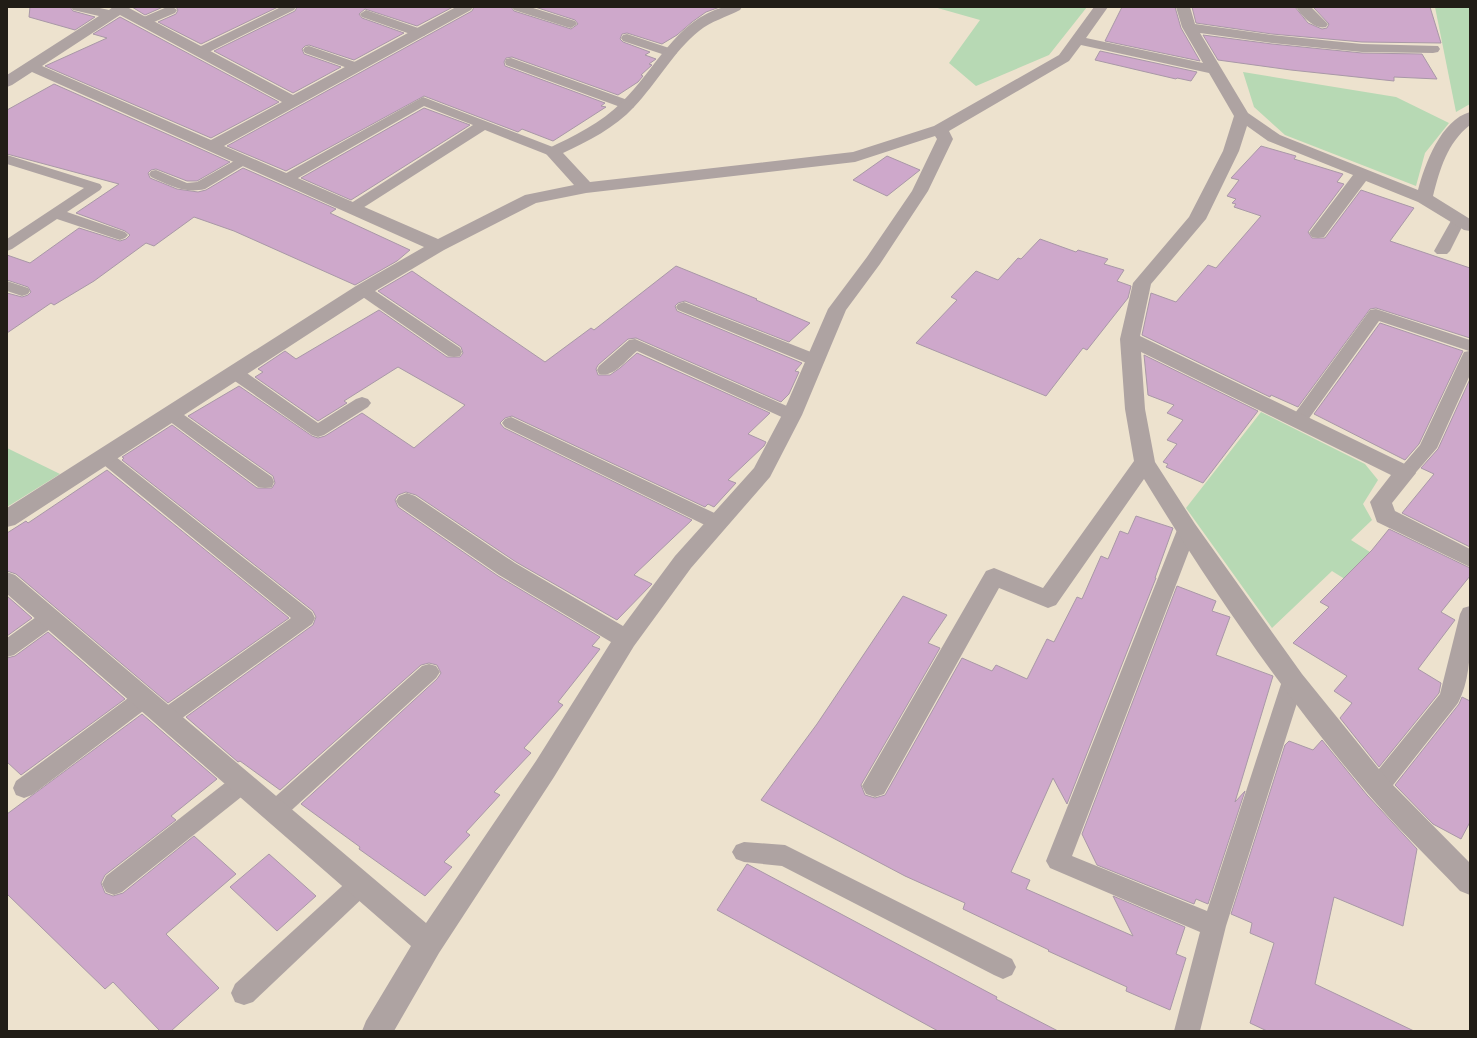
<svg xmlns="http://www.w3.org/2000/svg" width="1477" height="1038" font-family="'Titillium Web',sans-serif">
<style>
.green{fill:#b7d9b4}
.building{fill:#cea8cb;stroke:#a998a7}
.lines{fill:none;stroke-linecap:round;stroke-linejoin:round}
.service{fill:#aea3a2;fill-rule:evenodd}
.minor{fill:#aea3a2;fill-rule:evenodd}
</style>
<rect width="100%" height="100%" fill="#ede2ce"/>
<g class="green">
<path d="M934,7H1087L1049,55L976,86L949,63L980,20Z"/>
<path d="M1435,7H1470V104L1456,112Z"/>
<path d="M1243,72L1396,97L1449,123L1425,153L1416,186L1285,135L1254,107Z"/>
<path d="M1261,412L1365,464L1378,480L1363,504L1372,520L1351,540L1400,571L1375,598L1332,571L1272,628L1186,508Z"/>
<path d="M7,448L60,474L7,507Z"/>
</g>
<g class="building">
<path d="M30,7H70L73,11L95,17L75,30L29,17Z"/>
<path d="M132,7H163L145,15Z"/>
<path d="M176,7H278L201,44L158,22L176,14L178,10Z"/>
<path d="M297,7H453L417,26L365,9L359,14L362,18L404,33L354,60L309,45L305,46L302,49L304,54L341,67L293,93L214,51L295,11Z"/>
<path d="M474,7H511L514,11L571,29L578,24L575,20L535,7H720L706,12L692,22L677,35L662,44L627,33L622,34L620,39L623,42L650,52L645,55L656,59L649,64L652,65L641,75L643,76L638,82L618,95L512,57L506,58L504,62L505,66L605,103L601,106L606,107L553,141L522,129L518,132L424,96L286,171L227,146L472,11Z"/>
<path d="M1122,7H1175L1181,28L1200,61L1105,41Z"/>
<path d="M1192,7H1295L1308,23L1322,29L1327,28L1329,24L1313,7H1430L1441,43L1362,42L1272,34L1196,23Z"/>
<path d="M120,17L279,102L211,138L45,66L107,38L93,34Z"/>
<path d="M1203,35L1272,44L1362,53L1422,54L1437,79L1394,77V81L1291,70L1218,60Z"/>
<path d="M1100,51L1197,72L1191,81L1177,78L1176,79L1095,60Z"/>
<path d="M54,84L230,162L197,181H187L156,169L151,170L148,173L150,178L177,189L198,192L206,190L243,168L336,209L330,213L410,250L397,261L355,285L234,231L194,217L154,246L146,243L94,281L54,305L51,303L7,333V293L22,297L28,295L31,292L28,287L7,280V255L30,263L79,228L120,241L126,239L130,235L125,231L76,213L119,184L7,154V110Z"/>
<path d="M424,108L470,125L351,200L301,178Z"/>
<path d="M1261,146L1296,156L1294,159L1343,174L1337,182L1344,184L1308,232L1312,238H1325L1361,190L1414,208L1390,241L1470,268V338L1376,308L1370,309L1298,407L1271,395L1270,397L1142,335L1151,293L1176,302L1208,265L1216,268L1261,216L1234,207L1236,204L1232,203L1236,199L1227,196L1239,180L1231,178Z"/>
<path d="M887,156L920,170L887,196L853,180Z"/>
<path d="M1040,239L1076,252L1078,250L1108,259L1104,264L1124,270L1117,281L1131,286L1128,298L1087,350L1083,348L1046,396L916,343L957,300L951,297L976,271L998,280L1018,258L1021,259Z"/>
<path d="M676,266L757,299L756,300L810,323L789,342L685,301L678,303L675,306L677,311L802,363L795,371L799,372L789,394L781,402L636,338L628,339L598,365L596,369L598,375H610L620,368L637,353L770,413L748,434L766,442L764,446L728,480L736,483L714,507L708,504L705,507L512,416L505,418L500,423L504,428L692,520L634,575L652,584L617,620L516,562L416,495L406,492L398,495L395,500L398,507L498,576L600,637L592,646L600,649L558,702L563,705L524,748L531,753L494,792L500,795L466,832L470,835L444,862L452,867L425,896L359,849L360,847L301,804L437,679L441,673L437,665L429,663L421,665L280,790L240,761L238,762L186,717L313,625L316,617L313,611L122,460L124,458L122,457L172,425L257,488H272L275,483L273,476L188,416L239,386L312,436L318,438L325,436L362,413L414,448L465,405L398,367L344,401L347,403L318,421L255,377L263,372L258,369L285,351L296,359L379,310L447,357H460L463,353L461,347L378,291L412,271L545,362L591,328L594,330Z"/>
<path d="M1380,323L1463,351L1419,444L1405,460L1314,414Z"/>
<path d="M1144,355L1258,411L1203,483L1166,467L1168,464L1163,462L1177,444L1167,440L1183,420L1167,413L1174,405L1148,395Z"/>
<path d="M1470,379V547L1402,513L1434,474L1421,468L1438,449Z"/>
<path d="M107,470L289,618L168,703L16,574L7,571V533L26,521L28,523Z"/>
<path d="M1136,516L1173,528L1155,578H1156L1067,804L1053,778L1011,872L1030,880L1026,889L1133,936L1113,896L1185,927L1176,954L1186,958L1170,1010L1126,991L1127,987L1048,951L1049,950L963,909L965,903L905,876L761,800L817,724L903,596L947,615L928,643L940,648L861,785L865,795L875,798L885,795L962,658L992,671L996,665L1027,679L1047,639L1054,642L1077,597L1082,599L1101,556L1108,559L1120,531L1128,534Z"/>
<path d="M1389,529L1470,568V576L1441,612L1455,620L1418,669L1441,683L1439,693L1379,767L1340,718L1352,703L1334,691L1347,676L1293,643L1329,607L1320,602L1372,550Z"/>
<path d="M1177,586L1216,601L1212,611L1230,617L1216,655L1273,676L1235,802L1245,791L1208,904L1196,899L1194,904L1097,865L1082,834Z"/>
<path d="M7,596L32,618L7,636Z"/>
<path d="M48,632L125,699L21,775L7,762V658L15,656Z"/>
<path d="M1462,697L1470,701V822L1461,839L1433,824L1395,785L1459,704Z"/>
<path d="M142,714L217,779L171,816L176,820L105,875L101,883L105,893L113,896L123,893L194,836L236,874L166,934L219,988L171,1031H160L113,982L105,989L7,894V814Z"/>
<path d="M1322,740L1367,795L1417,849L1403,926L1334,897L1315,984L1414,1031H1267L1250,1023L1274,943L1250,933L1252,923L1231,914L1285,745L1289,741L1313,750Z"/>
<path d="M269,854L316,896L277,931L230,887Z"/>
<path d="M747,864L997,997L996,999L1058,1031H938L717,910Z"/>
</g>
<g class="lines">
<g class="service">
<path d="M167,7H173L177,10L175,13L147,25H139L137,22L139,19Z"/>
<path d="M281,7H296L294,10L203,55H195L193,52L195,49Z"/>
<path d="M512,7H530L575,21L577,24L571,28L567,27L514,10Z"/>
<path d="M366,10L424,30L426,33L424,36H416L362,17L360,14Z"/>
<path d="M627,34L675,50L677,53L671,57L623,41L621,38L623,35Z"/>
<path d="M309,46L361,64L362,67L356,71L305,53L303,50L305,47Z"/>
<path d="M511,58L633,102L635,105L633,108H623L506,65L505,62L506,59Z"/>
<path d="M423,97L558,149L560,152L558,155H548L485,130L358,211H348L346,208L348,205L473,125L424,106L291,182H281L279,179L281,176Z"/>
<path d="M7,155L100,184L102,187L100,190L67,212L125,232L128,235L125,238L120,240L57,219L12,249L7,251V239L84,188L7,164Z"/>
<path d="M243,156L248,157L250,160L248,163L205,189C184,194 169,185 151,177L149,174L151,171L156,170L187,183L197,182Z"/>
<path d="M1459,215L1464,216L1466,219L1450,251L1447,254H1437L1434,251L1452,219L1454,216Z"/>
<path d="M7,281L28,288L30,291L28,294L22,296L7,291Z"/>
<path d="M363,285L369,287L460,348L462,352L460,356L454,357L448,356L357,293L355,290L357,287Z"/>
<path d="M684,302L821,356L823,360L821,364L815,365L809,364L678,310L676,307L678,304Z"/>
<path d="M1376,309L1470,340V375L1437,448L1411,478L1405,479L1399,478L1396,473L1420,445L1462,356L1464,352L1469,351L1379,321L1305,424L1299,426L1293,424L1290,420L1370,310Z"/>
<path d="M635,339L798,411L801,415L798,419L792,421L786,419L637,351C626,360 614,378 599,374L597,370L599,366L629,340Z"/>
<path d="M235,368L241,369L318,423L356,399L362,397L368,399L371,403L368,407L324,435L318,437L312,435L229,377L226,373L229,369Z"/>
<path d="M171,408L177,410L272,477L274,482L272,487L265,488L258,487L165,418L162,414L165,410Z"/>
<path d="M511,417L725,518L728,523L725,528L718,530L711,528L505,427L502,423L505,419Z"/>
<path d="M105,451L111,453L312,612L315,618L312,624L174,724L166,727L158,724L155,718L158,712L291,618L99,461L96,457L99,453Z"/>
<path d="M1187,523L1194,525L1197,530L1072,856L1207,911L1282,681L1286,675L1293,672L1300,675L1304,681L1226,926L1200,1031H1174L1200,932L1050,868L1046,861L1177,530L1180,525Z"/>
<path d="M1470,606C1470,638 1473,674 1458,703L1386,794L1378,797L1370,794L1367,787L1370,780L1440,694L1460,614L1463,608Z"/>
<path d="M50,610L57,612L60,618L57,624L14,655L7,657V638L43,612Z"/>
<path d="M429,664L436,666L440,672L436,678L283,818L275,821L267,818L264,811L267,804L422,666Z"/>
<path d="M143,690L151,693L154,699L151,705L32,795L24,798L16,795L13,788L16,781L135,693Z"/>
<path d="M242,773L250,776L253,783L250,790L122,892L114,895L106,892L102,884L106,876L234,776Z"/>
<path d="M744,842L785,845L793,849L1012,959L1016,967L1012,975L1003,979L994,975L782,866L744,862L736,859L732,852L736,845Z"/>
<path d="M360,874L368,877L372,885L368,893L253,1002L244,1005L235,1002L231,993L235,984L352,877Z"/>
</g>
<g class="minor">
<path d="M71,7H95L109,10L113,7H130L129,8L293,95L456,7H473L471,10L224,146L438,239L525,195L574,185L547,155L545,152L547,149C574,136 601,123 622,102C655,70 676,20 724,7C729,6 736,7 742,7L740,10C727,17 711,21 699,31C673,52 657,83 634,107C615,128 588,141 563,153L590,182L853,152L934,126L1059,55L1094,7H1108L1086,38L1203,63L1182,27L1176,7H1190L1195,24L1272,35L1362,44L1438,46L1440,49L1438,52L1433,53L1362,52L1272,43L1200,33L1248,113L1280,135L1418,190C1425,164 1441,120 1470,112V125C1447,143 1440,169 1433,196L1470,219V231L1464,230L1418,202L1366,181L1324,237L1318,238L1312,237L1309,233L1353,175L1268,141L1247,126L1239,151L1206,219L1151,284L1140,336L1413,468L1416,473L1392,503L1395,511L1470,549V567L1377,522L1370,502L1391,475L1141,352L1145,409L1155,462L1195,524L1302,674L1387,779L1470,863V895L1460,891C1430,859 1397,828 1368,794C1286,698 1210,587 1144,479L1056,605L1048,608L999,588L884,794L875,797L866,794L862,786L986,571L994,568L1043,588L1134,461L1125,409L1120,339L1133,283L1189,217L1223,151L1234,116L1209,73L1081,45L1069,61L949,131L953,139L928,191L880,264L846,310L802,415L770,477L691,568L634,646L554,777L439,953L394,1031H362L366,1021L411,946L7,594V572L15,575L426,923L536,761L611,642L499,575L399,506L396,501L399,496L407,493L415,496L515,563L623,626L675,556L754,468L782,415L828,309L867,257L912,191L937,139L935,136L855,162L586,193L536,203L444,250L370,294L15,525L7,527V508L356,286L424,247L32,72L12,85L7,87V75L99,16L73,10ZM120,15L282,102L211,140L42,66Z"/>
<path d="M1296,7H1311L1328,24L1326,27C1314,30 1302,16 1296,7Z"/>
</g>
</g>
<rect width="1477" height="1038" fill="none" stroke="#211d16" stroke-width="16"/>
</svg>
